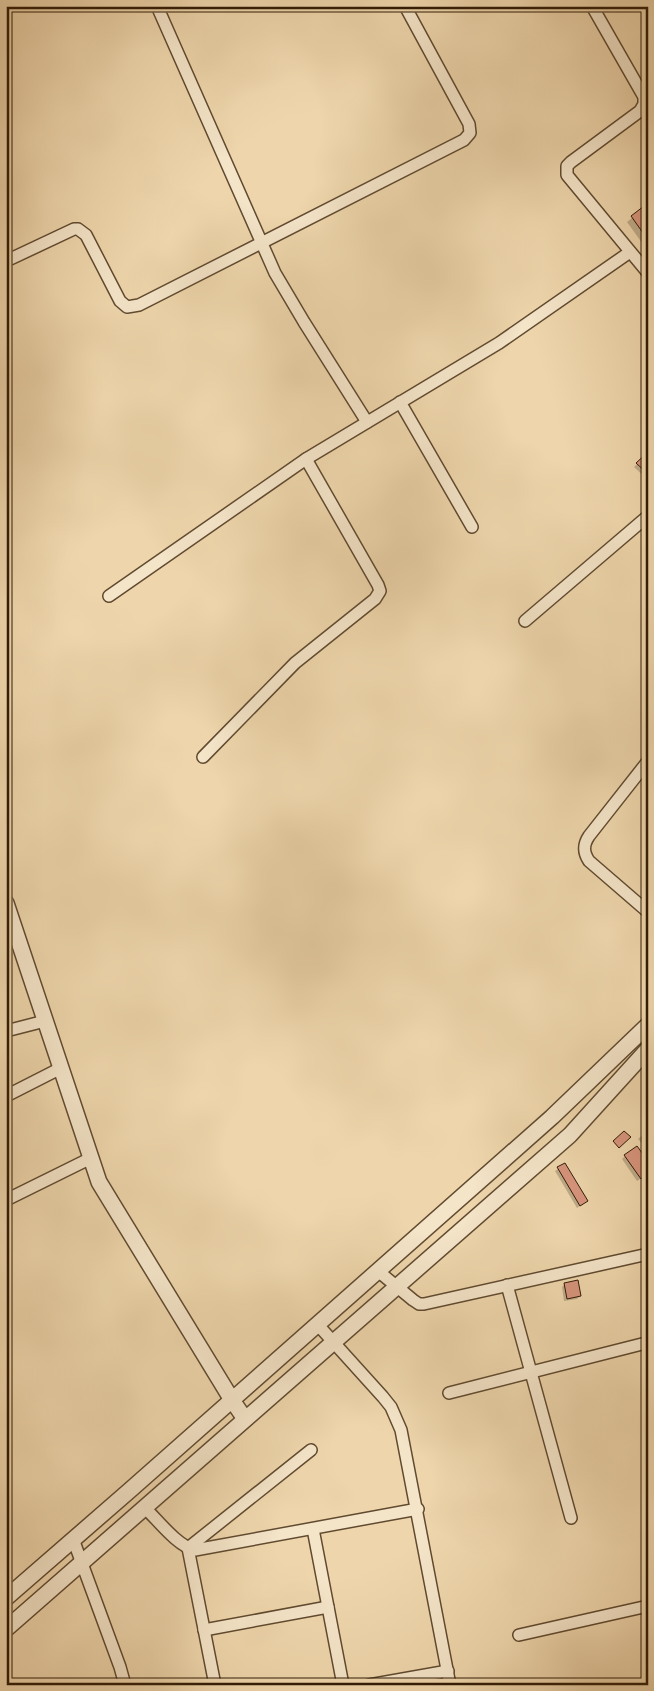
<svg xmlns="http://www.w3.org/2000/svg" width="654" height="1691" font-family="'Sorts Mill Goudy',serif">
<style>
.shadow{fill:#0003}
.building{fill:#d6947c;stroke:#311c07}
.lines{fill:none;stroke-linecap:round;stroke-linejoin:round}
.minor-casing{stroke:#604a30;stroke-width:14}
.tertiary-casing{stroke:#604a30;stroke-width:18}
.minor{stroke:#f4e4c8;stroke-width:11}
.tertiary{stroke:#f4e4c8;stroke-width:15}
</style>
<rect width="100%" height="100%" fill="#eed5ab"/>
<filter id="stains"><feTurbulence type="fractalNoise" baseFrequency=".004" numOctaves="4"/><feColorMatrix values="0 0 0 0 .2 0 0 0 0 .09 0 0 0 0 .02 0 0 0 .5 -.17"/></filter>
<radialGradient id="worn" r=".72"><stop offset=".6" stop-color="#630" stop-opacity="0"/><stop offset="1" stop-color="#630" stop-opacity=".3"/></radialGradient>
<g class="shadow">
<path d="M648,205V244L645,247L627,222Z"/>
<path d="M648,453V480L634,467Z"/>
<path d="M648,1130V1150L638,1139Z"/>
<path d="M625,1156L648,1174L637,1181L622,1159Z"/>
<path d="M565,1164L587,1201L577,1208L555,1171Z"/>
<path d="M565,1284L580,1296L577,1299L564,1301L562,1287Z"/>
</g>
<g class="building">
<path d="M648,203V240L631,216Z"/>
<path d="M648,452V474L636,463Z"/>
<path d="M624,1131L631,1137L619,1148L613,1141Z"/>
<path d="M637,1146L648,1161V1174L641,1179L624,1155Z"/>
<path d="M565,1163L588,1201L580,1206L557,1167Z"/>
<path d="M578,1280L581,1296L567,1299L564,1283Z"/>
</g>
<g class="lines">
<defs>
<g id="minor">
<path d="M157,6L275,273L304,322L367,422"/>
<path d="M592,6L644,97V104L640,111L571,162L567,166V175L648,273"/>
<path d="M6,261L74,229H78L86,235L120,301L127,307L139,305L464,140L470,133L469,124L405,6"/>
<path d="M400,402L472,527"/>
<path d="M109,596L306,459L499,343L630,252"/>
<path d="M525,621L648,516"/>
<path d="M203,757L295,663L375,599L380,591L378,585L306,459"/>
<path d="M648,761L589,836C583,845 583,852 589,861L648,912"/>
<path d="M6,1031L45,1021"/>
<path d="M6,1096L61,1068"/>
<path d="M6,1200L91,1158"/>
<path d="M378,1271L413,1300L419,1304H424L648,1254"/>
<path d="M507,1285L571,1518"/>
<path d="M318,1325L383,1397L391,1407L401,1430L450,1685"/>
<path d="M449,1393L646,1343"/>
<path d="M144,1507C158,1520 177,1546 195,1550L418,1509"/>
<path d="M313,1529L343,1685"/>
<path d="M73,1539L120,1667L125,1685"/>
<path d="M204,1630L328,1607"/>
<path d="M519,1635L648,1606"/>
<path d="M215,1685L188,1548L311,1450"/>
<path d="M369,1685L448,1671"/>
</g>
<g id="tertiary">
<path d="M6,903L99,1182L232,1400L245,1419"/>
<path d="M6,1598L129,1491L552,1117L648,1025"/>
<path d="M6,1629L570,1135L648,1049"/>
</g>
</defs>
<use href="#minor" class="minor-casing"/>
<use href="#tertiary" class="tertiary-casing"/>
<use href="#minor" class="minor"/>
<use href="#tertiary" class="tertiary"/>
</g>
<rect width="654" height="1691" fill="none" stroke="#eed5ab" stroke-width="25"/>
<rect x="8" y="8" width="639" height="1676" fill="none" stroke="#311c07" stroke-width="2.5"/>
<rect x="12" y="12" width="629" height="1666" fill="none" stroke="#311c07"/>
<rect width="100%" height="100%" filter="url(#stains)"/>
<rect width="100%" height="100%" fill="url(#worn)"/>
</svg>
